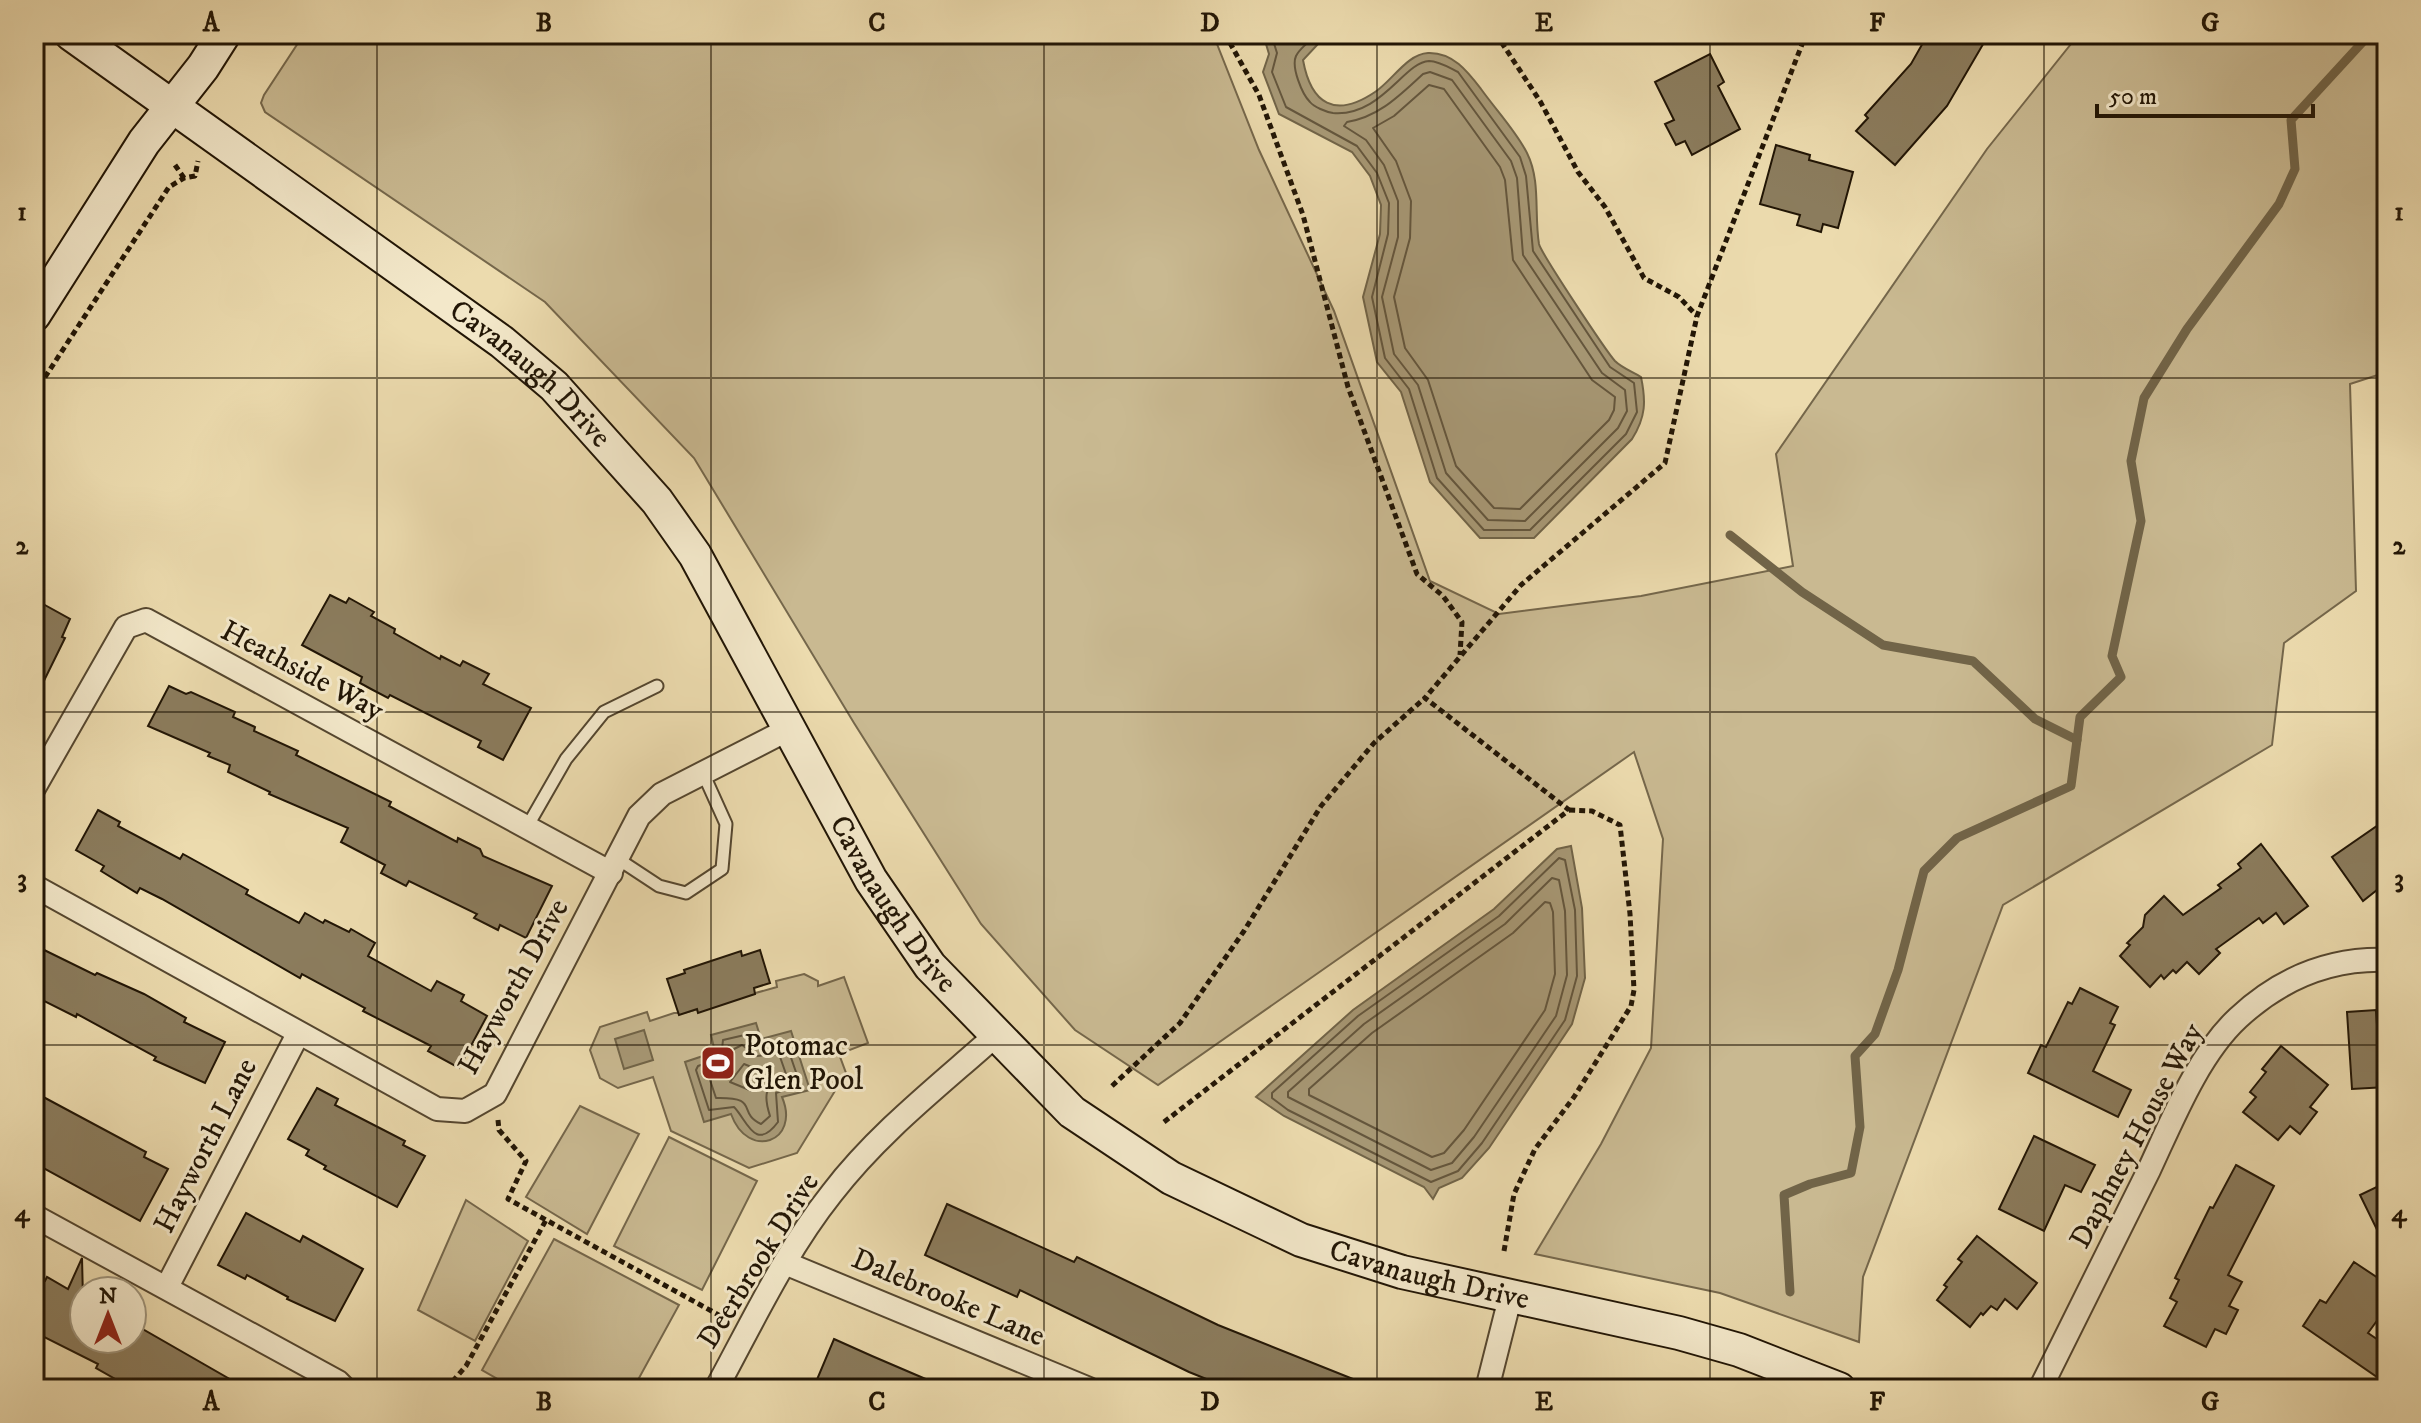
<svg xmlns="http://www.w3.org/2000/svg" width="2421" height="1423" font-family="'IM FELL DW Pica',serif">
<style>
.green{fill:#c9b991;stroke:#75674b;stroke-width:2}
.water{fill:#a79875;stroke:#716448;stroke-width:2}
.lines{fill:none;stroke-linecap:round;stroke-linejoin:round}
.shore{stroke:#64563d;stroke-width:2}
.stream{stroke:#716448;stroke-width:9}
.building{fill:#8b7c5d;stroke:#211505;stroke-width:2}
.lane-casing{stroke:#54462f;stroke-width:15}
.street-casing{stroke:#54462f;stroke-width:26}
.secondary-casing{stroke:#211505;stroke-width:36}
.path{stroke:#211505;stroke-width:5;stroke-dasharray:6 4;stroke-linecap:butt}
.lane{stroke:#f3e8ca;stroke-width:11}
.street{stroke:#f3e8ca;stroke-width:22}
.secondary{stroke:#f3e8ca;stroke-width:32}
.grid{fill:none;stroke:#211505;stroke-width:2;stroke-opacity:0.55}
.labels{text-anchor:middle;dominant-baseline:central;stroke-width:6;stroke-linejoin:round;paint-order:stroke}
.street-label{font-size:30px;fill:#211505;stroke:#f3e8ca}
.poi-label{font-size:30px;fill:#211505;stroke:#f3e8ca;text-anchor:start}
.neatline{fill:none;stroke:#211505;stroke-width:3}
.grid-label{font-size:26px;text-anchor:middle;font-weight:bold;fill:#211505}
</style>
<rect width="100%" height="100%" fill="#ecdbae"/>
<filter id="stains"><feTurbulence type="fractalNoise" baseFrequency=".0025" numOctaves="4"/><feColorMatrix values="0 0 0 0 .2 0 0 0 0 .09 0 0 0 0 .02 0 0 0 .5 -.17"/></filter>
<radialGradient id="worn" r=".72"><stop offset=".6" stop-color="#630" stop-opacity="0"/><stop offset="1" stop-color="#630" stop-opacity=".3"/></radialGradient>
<g class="green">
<path d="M304,34H1213L1259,150L1334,311L1430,581L1499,614L1641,596L1793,566L1776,454L1987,149L2079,34H2387V372L2350,384L2356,591L2284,643L2272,745L2003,905L1863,1277L1859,1342L1720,1293L1535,1254L1601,1144L1651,1048L1663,839L1634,752L1158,1085L1075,1030L981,924L854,723L694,458L545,302L265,112L261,103L264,95Z"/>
<path d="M804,974L818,981V986L844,977L868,1043L839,1054L846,1073L797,1153L749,1168L671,1131L653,1077L618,1088L600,1078L590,1050L600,1027L647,1012L650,1021L674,1013H684L777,987L776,981Z"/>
<path d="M580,1106L639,1134L587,1234L526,1197Z"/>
<path d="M669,1137L757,1181L702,1290L614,1246Z"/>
<path d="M466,1200L528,1241L475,1341L418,1310Z"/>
<path d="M554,1239L679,1305L633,1389H515L482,1370Z"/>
</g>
<g class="water">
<path d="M1263,34H1333L1318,44L1303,60C1311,104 1335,119 1375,92C1392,81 1407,54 1428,53C1453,52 1468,72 1481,89C1496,110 1516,131 1527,153C1541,181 1534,214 1539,244C1541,253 1606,351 1615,361C1622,368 1633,372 1641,377C1646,401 1646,417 1632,439L1534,538H1480L1430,482L1401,392L1377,362L1363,297L1380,234L1381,205L1370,176L1352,152L1279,114L1263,72L1269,54Z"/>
<path d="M1571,846L1582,908L1585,978L1572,1024L1489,1148L1462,1178L1439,1188L1433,1199L1424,1187L1284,1116L1256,1097L1353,1010L1494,909L1557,849Z"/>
<path d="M756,1023L761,1039L791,1031L810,1090L782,1097C801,1142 748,1161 731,1114L704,1122L685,1062L715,1052L711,1035Z"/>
<path d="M644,1030L653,1060L624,1069L615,1039Z"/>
</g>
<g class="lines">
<g class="shore">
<path d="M1271,34L1277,53L1272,72L1286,107L1357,146L1377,173L1389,203L1388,234L1372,297L1385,358L1409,389L1437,478L1484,530H1530L1626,434L1637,412L1634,383L1610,367L1533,251L1526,176L1520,157L1458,72C1450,68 1439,61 1429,61C1404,62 1381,117 1333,113C1326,112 1314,107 1310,102C1302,94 1291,67 1296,56C1300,48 1312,39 1319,34"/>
<path d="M1430,72L1452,80L1511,161L1517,178L1523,255L1602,373L1625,390L1627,411L1618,428L1525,521L1488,520L1446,473L1418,385L1394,354L1382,297L1398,237V201L1384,165L1366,140L1344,126L1347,122C1379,117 1400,95 1423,74Z"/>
<path d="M1429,85L1444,89L1500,167L1505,180L1513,260L1592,380L1615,397L1614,410L1609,420L1520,509L1494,508L1456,466L1428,380L1405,348L1394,297L1410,238L1411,201L1396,161L1373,128L1394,116Z"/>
<path d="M1559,858L1565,860L1575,910L1577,976L1565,1020L1482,1143L1458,1171L1431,1182L1288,1110L1272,1098V1093L1358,1016L1499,916Z"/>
<path d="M1552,878L1559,880L1565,911L1567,975L1556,1016L1474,1137L1452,1163L1431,1170L1288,1097V1092L1364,1024L1505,924Z"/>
<path d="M1545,902L1550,903L1553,912L1555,974L1545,1010L1464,1130L1444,1153L1432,1157L1309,1095V1089L1372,1033L1513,933Z"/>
<path d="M749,1034L760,1047L786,1043L799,1081L797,1085L776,1093L778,1122C755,1153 747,1120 734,1107L709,1110L696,1070L698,1066L721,1058L723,1040Z"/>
<path d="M742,1045L757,1056L779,1054L786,1074L785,1077C763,1085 764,1097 770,1116L761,1124C736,1112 761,1097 716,1098L709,1077L710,1073L727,1066L734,1049Z"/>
<path d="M744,1064L764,1072L752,1091L730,1082Z"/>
</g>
<g class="stream">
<path d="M1730,535L1802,592L1883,645L1973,661L2035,719L2077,740"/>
<path d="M1790,1292L1784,1195L1810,1184L1851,1173L1860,1127L1855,1056L1875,1034L1898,970L1924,871L1957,838L2071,786L2080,717L2121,677L2112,656L2141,521L2131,461L2144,398L2187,329L2279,204L2295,169L2291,120L2370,34"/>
</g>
</g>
<g class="building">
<path d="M1928,34H1989L1947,106L1895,165L1856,131L1868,118L1865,115L1911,64Z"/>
<path d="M1710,54L1724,82L1718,86L1740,129L1692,155L1685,141L1676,145L1665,124L1674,120L1655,82Z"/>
<path d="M1776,145L1810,155L1809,160L1853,172L1838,228L1823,224L1821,232L1797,225L1800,215L1760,204Z"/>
<path d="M330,595L346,603L349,598L374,612L371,616L395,629L394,633L440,659L441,656L460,666L463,661L489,674L483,684L531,708L503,760L478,747L481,741L390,695L388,698L371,689L360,683L362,677L302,645Z"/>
<path d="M34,599L70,619L62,637L65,638L34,701Z"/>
<path d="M169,686L186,694L191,692L235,712L233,717L255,727L254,731L298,751L296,755L391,802L389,806L457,842L458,838L480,849L483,856L552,886L526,938L500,925L498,930L474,918L477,914L409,881L406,886L381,873L385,865L341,842L348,828L269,794L270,792L228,772L230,765L208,756L210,753L148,726Z"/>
<path d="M98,810L120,822L118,826L180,859L183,854L248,890L246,894L299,923L305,913L323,923L325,920L349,932L351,929L375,943L368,956L431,991L437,981L464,995L461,1001L487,1016L459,1068L428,1051L431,1046L363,1011L365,1008L302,974L300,978L162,899L140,888L137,893L101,871L104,866L76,850Z"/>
<path d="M2387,819V882L2363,901L2332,857Z"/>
<path d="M2261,844L2308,906L2284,924L2276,913L2263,923L2259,918L2216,949L2220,953L2199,974L2187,962L2176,973L2173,970L2164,979L2161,975L2150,987L2120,956L2130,945L2127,943L2143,927L2145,915L2164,896L2183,915L2221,888L2218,885L2241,868L2238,864Z"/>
<path d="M34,945L95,975L97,973L144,994L186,1018L184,1022L225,1042L205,1083L154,1060L156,1057L77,1014L76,1017L34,996Z"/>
<path d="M760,950L770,983L754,988L755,994L698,1013L697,1009L679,1015L667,979L685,973L684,970L741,951L742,956Z"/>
<path d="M2080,988L2118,1007L2110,1023L2115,1025L2093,1071L2131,1090L2118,1117L2028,1073L2041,1045L2046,1047L2068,1002L2072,1004Z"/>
<path d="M2376,1010L2377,1025L2387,1024V1087L2352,1089L2347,1012Z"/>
<path d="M2281,1046L2328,1085L2310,1107L2317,1112L2300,1134L2290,1126L2278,1140L2243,1112L2256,1097L2250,1092L2266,1072L2262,1069Z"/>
<path d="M317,1088L338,1099L335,1105L405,1141L403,1145L425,1156L397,1207L324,1169L326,1166L306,1155L309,1150L288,1139Z"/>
<path d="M34,1092L146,1152L144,1157L168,1169L140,1221L34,1163Z"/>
<path d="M2034,1136L2095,1165L2081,1192L2065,1185L2044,1231L1999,1209Z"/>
<path d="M2236,1165L2274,1186L2228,1275L2242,1282L2229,1306L2238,1310L2226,1334L2215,1329L2206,1347L2164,1326L2177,1302L2170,1298L2179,1280L2175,1278L2210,1207L2213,1208Z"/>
<path d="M2387,1182V1250L2360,1195Z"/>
<path d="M947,1204L1074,1262L1077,1257L1218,1325L1378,1389H1231L1189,1372L1020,1290L1017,1297L925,1255Z"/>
<path d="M246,1213L300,1242L303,1236L363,1269L335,1321L287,1299L288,1297L247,1275L245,1279L218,1265Z"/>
<path d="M1977,1236L2037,1283L2017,1309L2005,1299L1997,1310L1991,1306L1983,1315L1981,1313L1970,1327L1937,1300L1947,1287L1944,1285L1962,1262L1958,1259Z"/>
<path d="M82,1258L84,1339H132V1323L247,1389H133L96,1368L98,1364L34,1332V1275L45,1281L47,1277L68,1289Z"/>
<path d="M2354,1262L2387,1284V1307L2368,1333L2387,1346V1362L2377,1377L2303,1326L2320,1300L2326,1303Z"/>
<path d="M834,1339L872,1356L949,1389H813Z"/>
</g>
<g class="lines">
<defs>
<g id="lane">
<path d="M527,827L566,759L604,712L657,686"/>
<path d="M618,859L659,886L686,893L722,869L726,824L703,773"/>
</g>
<g id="street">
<path d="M34,788L126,627L146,620L611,873"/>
<path d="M34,886L437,1109L465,1111L495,1094L639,816L662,794L789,729"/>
<path d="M34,1216L338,1382L345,1389"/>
<path d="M785,1263L1089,1389"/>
<path d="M167,1287L298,1034"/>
<path d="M716,1389C752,1323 785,1252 832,1193C878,1133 940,1085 996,1035"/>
<path d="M1487,1389L1510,1298"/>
<path d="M2040,1389C2077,1316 2113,1243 2149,1170C2172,1121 2198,1055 2238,1018C2280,979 2329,958 2387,960"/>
</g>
<g id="secondary">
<path id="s1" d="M71,34L502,342L554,386L657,501L695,555L871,880L930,966L1072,1112L1171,1178L1301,1240L1402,1272L1679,1333L1739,1350L1839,1389"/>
<path d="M34,315L144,142L203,67L224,34"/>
</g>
</defs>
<use href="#lane" class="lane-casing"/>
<use href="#street" class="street-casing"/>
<use href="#secondary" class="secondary-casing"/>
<g class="path">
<path d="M1225,34L1259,95L1303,215L1348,387L1417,574L1443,596L1462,622L1460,655"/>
<path d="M1496,34L1540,101L1578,172L1605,207L1644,278L1679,297L1697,316"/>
<path d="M175,165L184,178"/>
<path d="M34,394L169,187L184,178L195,176L198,161"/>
<path d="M1112,1086L1180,1023L1244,931L1321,806L1374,743L1426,697"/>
<path d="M498,1120L499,1130L526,1161L508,1199L726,1319"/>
<path d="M1164,1122L1569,810L1425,698L1521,585L1665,463L1697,316L1806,34"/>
<path d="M1504,1251L1514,1194L1535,1149L1574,1097L1631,1006L1634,990L1630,914L1620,825L1592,811L1569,810"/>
<path d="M446,1389L466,1366L546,1220"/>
</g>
<use href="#lane" class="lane"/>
<use href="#street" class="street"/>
<use href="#secondary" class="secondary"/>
</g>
<path class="grid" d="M377,34V1389M711,34V1389M1044,34V1389M1377,34V1389M1710,34V1389M2044,34V1389M34,378H2387M34,712H2387M34,1045H2387"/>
<defs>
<symbol id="stadium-square" viewBox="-11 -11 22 22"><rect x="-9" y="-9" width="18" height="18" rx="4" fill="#8f2418" stroke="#f3e8ca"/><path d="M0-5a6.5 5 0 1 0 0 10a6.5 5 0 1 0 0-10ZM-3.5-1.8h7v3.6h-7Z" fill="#fff"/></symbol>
</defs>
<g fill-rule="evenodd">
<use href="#stadium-square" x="698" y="1043" width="40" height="40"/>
</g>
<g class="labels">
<g class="street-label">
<text stroke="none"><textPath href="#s1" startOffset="572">Cavanaugh Drive</textPath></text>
<text transform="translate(302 671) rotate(28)">Heathside Way</text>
<text stroke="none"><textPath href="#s1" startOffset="1220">Cavanaugh Drive</textPath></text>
<text transform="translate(514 987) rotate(-61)">Hayworth Drive</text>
<text transform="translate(2137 1136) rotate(-62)">Daphney House Way</text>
<text transform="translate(206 1146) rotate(-63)">Hayworth Lane</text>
<text transform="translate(759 1261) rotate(-58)">Deerbrook Drive</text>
<text stroke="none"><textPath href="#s1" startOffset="1892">Cavanaugh Drive</textPath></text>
<text transform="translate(948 1298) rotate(23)">Dalebrooke Lane</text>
</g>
<g class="poi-label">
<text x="744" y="1046">Potomac<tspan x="744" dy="34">Glen Pool</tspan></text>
</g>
</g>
<rect width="2421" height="1423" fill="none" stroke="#ecdbae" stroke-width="88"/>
<g transform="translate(108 1315)"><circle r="38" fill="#f3e8ca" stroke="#9f947b" stroke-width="2"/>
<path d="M0-6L14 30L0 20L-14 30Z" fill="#8f2418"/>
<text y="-12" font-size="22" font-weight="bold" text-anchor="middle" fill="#211505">N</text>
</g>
<path d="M2097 104v12h216v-12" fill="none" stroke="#211505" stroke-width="4"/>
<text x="2109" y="104" font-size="24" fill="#211505" stroke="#f3e8ca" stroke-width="6" paint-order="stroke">50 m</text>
<rect x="44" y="44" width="2333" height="1335" class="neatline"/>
<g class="grid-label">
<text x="211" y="31">A</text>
<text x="544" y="31">B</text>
<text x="877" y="31">C</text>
<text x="1210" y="31">D</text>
<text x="1544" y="31">E</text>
<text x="1877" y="31">F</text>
<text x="2210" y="31">G</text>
<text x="22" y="220">1</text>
<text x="2399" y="220">1</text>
<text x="22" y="554">2</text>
<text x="2399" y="554">2</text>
<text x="22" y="887">3</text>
<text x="2399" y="887">3</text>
<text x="22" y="1221">4</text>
<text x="2399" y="1221">4</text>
<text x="211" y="1410">A</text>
<text x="544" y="1410">B</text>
<text x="877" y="1410">C</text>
<text x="1210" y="1410">D</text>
<text x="1544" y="1410">E</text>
<text x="1877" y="1410">F</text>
<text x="2210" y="1410">G</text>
</g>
<rect width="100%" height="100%" filter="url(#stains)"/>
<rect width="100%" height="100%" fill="url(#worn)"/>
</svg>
